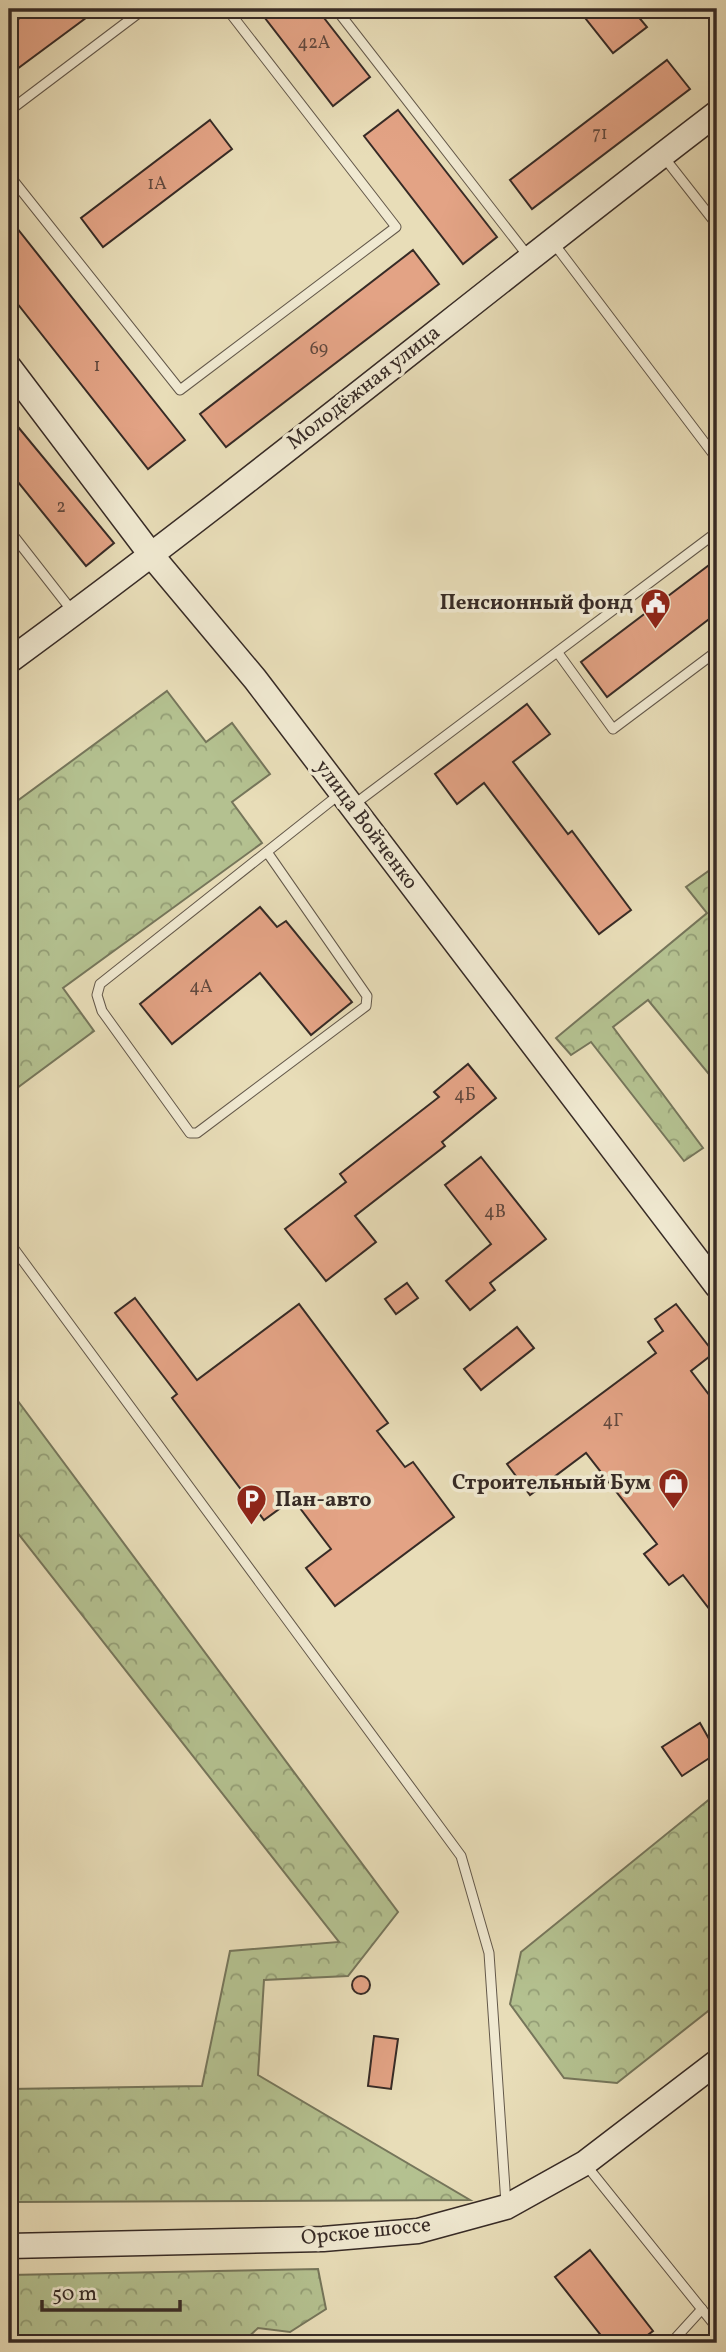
<svg xmlns="http://www.w3.org/2000/svg" width="726" height="2352" font-family="Vollkorn,serif">
<style>
.forest{fill:url(#forest-crowns);stroke:#76765b;stroke-width:2}
.building{fill:#e3a385;stroke:#372b26;stroke-width:2}
.lines{fill:none;stroke-linecap:round;stroke-linejoin:round}
.lane-casing{stroke:#63584a;stroke-width:11}
.secondary-casing{stroke:#372b26;stroke-width:27}
.lane{stroke:#f0e9d1;stroke-width:9}
.secondary{stroke:#f0e9d1;stroke-width:24}
.labels{text-anchor:middle;dominant-baseline:central;stroke-width:7;stroke-linejoin:round;paint-order:stroke}
.number-label{font-size:18px;fill:#62493e}
.street-label{font-size:21px;fill:#372b26;stroke:#f0e9d1}
.poi-label{font-size:21px;font-weight:bold;fill:#372b26;stroke:#f0e9d1;text-anchor:end}
</style>
<defs>
<pattern id="forest-crowns" width="20" height="18" patternUnits="userSpaceOnUse" patternTransform="scale(1.75)"><rect width="20" height="18" fill="#b4c190"/><path d="M2 6a3 3 0 1 1 6 0M12 15a3 3 0 1 1 6 0" fill="none" stroke="#939d75"/></pattern>
</defs>
<rect width="100%" height="100%" fill="#e8ddb8"/>
<filter id="stains"><feTurbulence type="fractalNoise" baseFrequency=".00286" numOctaves="4"/><feColorMatrix values="0 0 0 0 .2 0 0 0 0 .09 0 0 0 0 .02 0 0 0 .5 -.17"/></filter>
<radialGradient id="worn" r=".72"><stop offset=".6" stop-color="#630" stop-opacity="0"/><stop offset="1" stop-color="#630" stop-opacity=".3"/></radialGradient>
<g class="forest">
<path d="M167,691L206,742L232,723L270,774L232,802L262,843L63,988L94,1031L9,1094V807Z"/>
<path d="M717,865V1084L648,1000L613,1027L703,1148L684,1161L591,1042L571,1055L556,1038L707,913L686,887Z"/>
<path d="M9,1389L398,1912L348,1976L264,1980L258,2075L470,2200L9,2202V2089L202,2086L230,1951L339,1942L9,1522Z"/>
<path d="M717,1793V2004L617,2083L564,2078L510,2004L521,1952Z"/>
<path d="M318,2269L326,2309L290,2332L258,2328L242,2343H9V2275Z"/>
</g>
<g class="building">
<path d="M32,9H98L9,75V26Z"/>
<path d="M258,9H317L370,77L333,106Z"/>
<path d="M578,9H632L647,27L613,53Z"/>
<path d="M667,60L690,89L532,209L510,180Z"/>
<path d="M398,110L497,237L463,264L364,136Z"/>
<path d="M210,120L232,149L103,247L81,218Z"/>
<path d="M9,218L185,440L148,469L9,293Z"/>
<path d="M413,250L439,284L226,447L200,414Z"/>
<path d="M9,416L114,543L86,566L9,471Z"/>
<path d="M717,559V613L607,697L581,662Z"/>
<path d="M527,704L550,734L513,762L568,834L572,831L631,910L599,934L484,783L457,804L435,774Z"/>
<path d="M260,907L277,927L286,921L352,1002L311,1035L260,973L172,1044L140,1004Z"/>
<path d="M468,1064L496,1098L442,1142L445,1146L355,1216L376,1242L326,1281L285,1229L346,1182L340,1174L439,1097L434,1092Z"/>
<path d="M481,1157L546,1239L490,1283L495,1290L470,1310L446,1281L491,1244L445,1185Z"/>
<path d="M407,1283L418,1298L396,1314L385,1299Z"/>
<path d="M135,1298L197,1380L299,1304L388,1423L377,1431L405,1467L413,1462L454,1517L335,1606L306,1568L331,1549L293,1499L264,1520L172,1398L177,1394L115,1313Z"/>
<path d="M676,1304L714,1353L691,1371L710,1396L717,1390V1619L683,1575L669,1585L644,1554L657,1544L586,1453L530,1495L507,1464L656,1353L648,1342L663,1331L655,1319Z"/>
<path d="M517,1327L534,1348L481,1390L464,1369Z"/>
<path d="M700,1723L717,1753L682,1776L662,1747Z"/>
<circle cx="361" cy="1985" r="9"/>
<path d="M374,2036L398,2039L391,2089L368,2086Z"/>
<path d="M590,2250L653,2331L637,2343H607L555,2277Z"/>
</g>
<g class="lines">
<defs>
<g id="lane">
<path d="M336,9L528,256"/>
<path d="M9,111L144,9"/>
<path d="M663,156L717,225"/>
<path d="M9,175L180,390L396,227L227,9"/>
<path d="M552,241L717,459"/>
<path d="M9,530L73,612"/>
<path d="M558,653L613,729L717,651"/>
<path d="M352,806L717,532"/>
<path d="M267,852L367,996L366,1006L197,1133H190L102,1011L97,995L100,984L341,793"/>
<path d="M9,1242L461,1856L489,1953L506,2204"/>
<path d="M586,2165L717,2328"/>
<path d="M671,2343L702,2309"/>
</g>
<g id="secondary">
<path d="M9,367L152,556L255,679L717,1286"/>
<path d="M9,661C250,485 480,294 717,113"/>
<path d="M9,2246L323,2239L418,2231L506,2207L585,2163L717,2062"/>
</g>
</defs>
<use href="#lane" class="lane-casing"/>
<use href="#secondary" class="secondary-casing"/>
<use href="#lane" class="lane"/>
<use href="#secondary" class="secondary"/>
</g>
<defs>
<symbol id="civic-pin" viewBox="-11 -11 22 30"><path d="M0 17L-7.5 6A9.5 9.5 0 1 1 7.5 6Z" fill="#8f2418" stroke="#f0e9d1"/><path d="M-.6-6.5H3V-4.5H.6V-3L4-1V1h2V6H-6V1h2V-1L-.6-3ZM-1.2 2.5V6h2.4V2.5Z" fill="#fff"/></symbol>
<symbol id="shop-pin" viewBox="-11 -11 22 30"><path d="M0 17L-7.5 6A9.5 9.5 0 1 1 7.5 6Z" fill="#8f2418" stroke="#f0e9d1"/><path d="M-5-2.5h2.3a2.7 3.5 0 0 1 5.4 0H5L5.5 6h-11ZM-1.5-2.5h3a1.5 2.3 0 0 0-3 0Z" fill="#fff"/></symbol>
<symbol id="parking-pin" viewBox="-11 -11 22 30"><path d="M0 17L-7.5 6A9.5 9.5 0 1 1 7.5 6Z" fill="#8f2418" stroke="#f0e9d1"/><path d="M-3.5-5.5H1a3.5 3.5 0 0 1 0 7H-1V5.5H-3.5ZM-1-3.4V-.6H.8a1.4 1.4 0 0 0 0-2.8Z" fill="#fff"/></symbol>
</defs>
<g fill-rule="evenodd">
<use href="#civic-pin" x="638" y="586" width="35" height="47"/>
<use href="#shop-pin" x="656" y="1466" width="35" height="47"/>
<use href="#parking-pin" x="234" y="1482" width="35" height="47"/>
</g>
<g class="labels">
<g class="number-label">
<text x="314" y="43">42А</text>
<text x="600" y="134">71</text>
<text x="157" y="184">1А</text>
<text x="319" y="349">69</text>
<text x="97" y="366">1</text>
<text x="61" y="507">2</text>
<text x="201" y="987">4А</text>
<text x="465" y="1095">4Б</text>
<text x="495" y="1212">4В</text>
<text x="613" y="1421">4Г</text>
</g>
<g class="street-label">
<text transform="translate(364 388) rotate(-38)">Молодёжная улица</text>
<text transform="translate(366 825) rotate(53)">улица Войченко</text>
<text transform="translate(366 2232) rotate(-6)">Орское шоссе</text>
</g>
<g class="poi-label">
<text x="633" y="603">Пенсионный фонд</text>
<text x="651" y="1483">Строительный Бум</text>
<text x="275" y="1500" text-anchor="start">Пан-авто</text>
</g>
</g>
<rect width="726" height="2352" fill="none" stroke="#e8ddb8" stroke-width="35"/>
<rect x="10" y="10" width="705" height="2331" fill="none" stroke="#372b26" stroke-width="3.5"/>
<rect x="18" y="18" width="691" height="2317" fill="none" stroke="#372b26" stroke-width="2"/>
<path d="M42 2300v10h138v-10" fill="none" stroke="#372b26" stroke-width="3.5"/>
<text x="52" y="2300" font-size="21" fill="#372b26" stroke="#f0e9d1" stroke-width="5" paint-order="stroke">50 m</text>
<rect width="100%" height="100%" filter="url(#stains)"/>
<rect width="100%" height="100%" fill="url(#worn)"/>
</svg>
